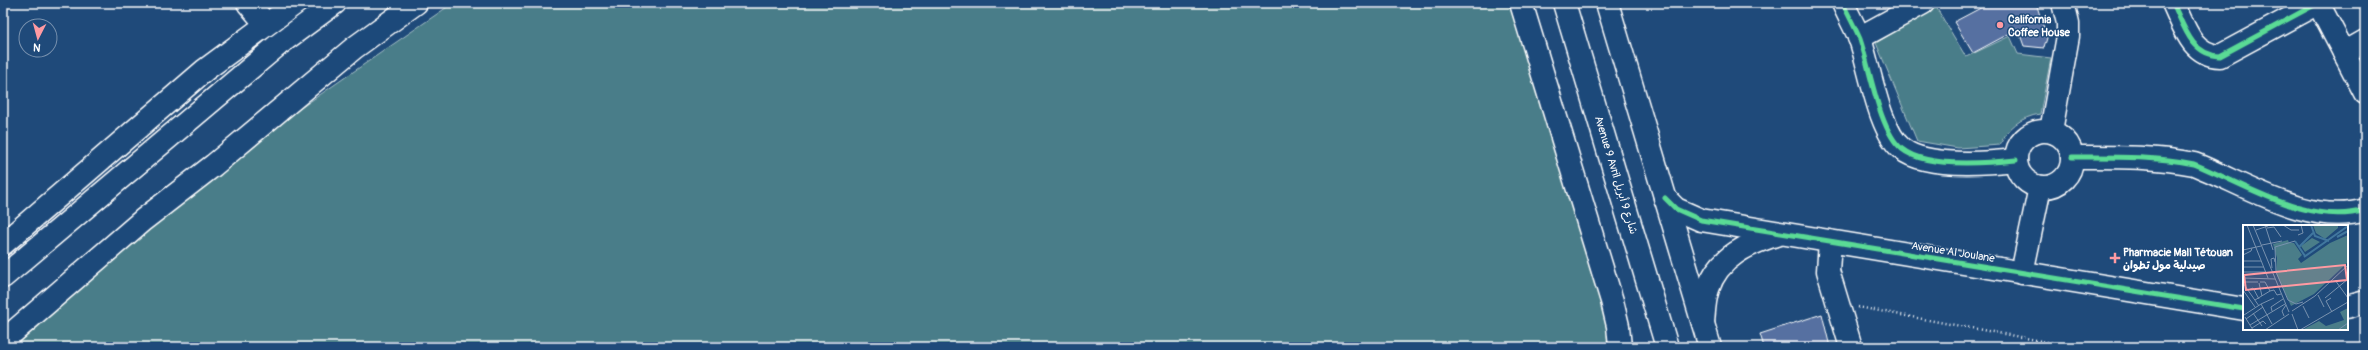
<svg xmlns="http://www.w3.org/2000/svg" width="2368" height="350" font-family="Pangolin,'Playpen Sans Arabic',sans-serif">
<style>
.green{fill:#4a7d89;stroke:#a4bec4}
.building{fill:#5670a1;stroke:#fff}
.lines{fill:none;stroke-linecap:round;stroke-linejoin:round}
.minor-casing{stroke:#fff;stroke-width:25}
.major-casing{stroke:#fff;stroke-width:25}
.highway-casing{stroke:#fff;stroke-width:25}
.path{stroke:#fff;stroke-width:2.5;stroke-dasharray:1 3;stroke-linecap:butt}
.minor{stroke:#1f4a7a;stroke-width:22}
.major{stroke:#1f4a7a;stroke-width:22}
.highway{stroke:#1f4a7a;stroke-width:22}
.cycleway-casing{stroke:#1f4a7a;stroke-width:8}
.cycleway{stroke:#5adb95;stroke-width:5}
.poi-dot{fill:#ff9aa2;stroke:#1f4a7a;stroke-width:1.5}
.labels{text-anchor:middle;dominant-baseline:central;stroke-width:3;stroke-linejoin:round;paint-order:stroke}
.poi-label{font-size:11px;font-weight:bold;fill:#fff;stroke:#1f4a7a;text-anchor:start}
.street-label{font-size:11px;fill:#fff;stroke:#1f4a7a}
.inset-river{fill:none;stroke:#41779e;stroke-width:2}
.inset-road{fill:none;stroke:#7992af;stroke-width:1}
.view{fill:#ff9aa2;fill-opacity:0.15;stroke:#ff9aa2;stroke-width:2}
.inset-edge{fill:none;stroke:#fff;stroke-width:2}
</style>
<rect width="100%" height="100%" fill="#1f4a7a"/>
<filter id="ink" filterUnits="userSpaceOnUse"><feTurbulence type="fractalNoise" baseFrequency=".025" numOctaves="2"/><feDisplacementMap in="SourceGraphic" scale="8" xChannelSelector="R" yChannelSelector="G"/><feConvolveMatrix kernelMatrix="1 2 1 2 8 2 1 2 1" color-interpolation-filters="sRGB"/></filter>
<g filter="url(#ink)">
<g class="green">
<path d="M453,3H1518L1628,347H11L263,134Z"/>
<path d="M1936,7L1966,57L2010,36L2018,54L2051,58L2040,114C2021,117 2007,128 2000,145L1958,148L1917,141L1876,43Z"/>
</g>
<g class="building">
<path d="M1990,3H2036L2047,38L2044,48L2024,46L2018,29L1973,53L1954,22Z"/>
<path d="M1822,314L1830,347H1764L1760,334Z"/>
</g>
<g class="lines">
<defs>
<g id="minor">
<path d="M248,3L266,24"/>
<path d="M1521,3L1612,301L1618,326L1620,347"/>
<path d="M1843,3C1848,15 1855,27 1860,39C1870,68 1879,131 1902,149C1925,168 1988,163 2016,160"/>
<path d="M2173,3C2184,26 2191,55 2220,56L2318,3"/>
<path d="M2318,3L2365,93"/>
<path d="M1859,38L1923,3"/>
<path d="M2344,53L2365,41"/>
<circle cx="2044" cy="159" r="28"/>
<path d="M2051,131L2068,36V23L2063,3"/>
<path d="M2072,157C2113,157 2154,156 2194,164C2245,184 2309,227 2365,210"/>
<path d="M1665,198L1676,209L1701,220L2244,309"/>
<path d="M1830,242L1828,271L1851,347"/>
<path d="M2022,273L2040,187"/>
<path d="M2347,307L2365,302"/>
<path d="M1703,323C1704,313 1704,300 1708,289C1718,257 1749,243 1779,234"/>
<path d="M3,341L143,220L214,165L354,48L416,3"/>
</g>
<g id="major">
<path d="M3,244L205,70L296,3"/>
<path d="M3,277L278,45L335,3"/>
</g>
<g id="highway">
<path d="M1564,3L1667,347"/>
<path d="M1607,3L1710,347"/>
</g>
</defs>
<use href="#minor" class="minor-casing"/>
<use href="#major" class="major-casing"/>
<use href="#highway" class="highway-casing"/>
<path class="path" d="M1858,307L2074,347"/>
<use href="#minor" class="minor"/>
<use href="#major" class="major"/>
<use href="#highway" class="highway"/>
<defs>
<g id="cycleway">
<path d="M1843,3C1848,15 1855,27 1860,39C1870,68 1879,131 1902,149C1925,168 1988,163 2016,160"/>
<path d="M2173,3C2184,26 2191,55 2220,56L2318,3"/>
<path d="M2072,157C2113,157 2154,156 2194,164C2245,184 2309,227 2365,210"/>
<path d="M1665,198L1676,209L1701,220L2244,309"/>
</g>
</defs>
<use href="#cycleway" class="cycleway-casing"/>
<use href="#cycleway" class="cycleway"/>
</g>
</g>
<g class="poi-dot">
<circle cx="2000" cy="25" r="4"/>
<path d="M2113 252h4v4h4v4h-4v4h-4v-4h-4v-4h4z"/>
</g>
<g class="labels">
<g class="poi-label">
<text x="2008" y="19">California<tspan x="2008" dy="13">Coffee House</tspan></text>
<text x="2123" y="252">Pharmacie Mall Tétouan<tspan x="2123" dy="13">صيدلية مول تطوان</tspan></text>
</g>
<g class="street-label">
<text transform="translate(1616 175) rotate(73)">Avenue 9 Avril شارع 9 أبريل</text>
<text transform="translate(1953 252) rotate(9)">Avenue Al Joulane</text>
</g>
</g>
<g transform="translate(2243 225)">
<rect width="105" height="105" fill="#1f4a7a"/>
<path d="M70,0H95V3L82,14L73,8ZM105,10V37L71,69L48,81L33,48L34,33L30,19L45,15L46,18H51L59,30L55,34L58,38L87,18ZM69,13L77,17L62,27L58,21ZM105,83V105H59L76,96L83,101L101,95L97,87Z" fill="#4a7d89"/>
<path class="inset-river" d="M68,0L72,11L86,16M94,12L105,6M52,16L62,31M56,22L70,8M61,32L105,1"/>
<path class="inset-road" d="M4,0L25,53M10,0L46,87M22,0L30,25M40,0L48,5H56M24,3L31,2L38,12M13,5L25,1M55,10L60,8L58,0M52,16L32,22L33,47L45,75L53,79L60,77M19,20L39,16M0,25L18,21M0,30L8,26L9,23M0,36H18M0,42H21M29,43L28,34L31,33L32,37M0,47H23M0,53L32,54M92,55L105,73M0,57H15M0,58L16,81M16,58L19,71M0,65L12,82M5,65L10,63L16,74M27,66L31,65L34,70L38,69M75,70L81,82M82,73L105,54M88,73L83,76L89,87M12,75L27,66L22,57H17M18,79L31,73M60,81L66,93M29,86L28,82L40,74M49,86L72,71L105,40M10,88L19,101M49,89L55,105M1,90L18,79L29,99M41,91L39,86L43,80M2,92L10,105M3,94L20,82M7,100L42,79M9,103L20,96L23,99M22,105L46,89M57,105L105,77M95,105L105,98"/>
<path class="view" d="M102,40L104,55L3,65L1,50Z"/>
<rect width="105" height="105" class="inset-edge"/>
</g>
<rect width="2368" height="350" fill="none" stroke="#1f4a7a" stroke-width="16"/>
<rect x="8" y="8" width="2352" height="334" fill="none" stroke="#fff" stroke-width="1.5" filter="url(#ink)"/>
<g transform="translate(38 38) rotate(186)"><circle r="19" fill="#1f4a7a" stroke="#7992af"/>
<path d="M0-3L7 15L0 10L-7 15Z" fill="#ff9aa2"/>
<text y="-6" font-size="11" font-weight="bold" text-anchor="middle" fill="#ffffff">N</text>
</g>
</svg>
